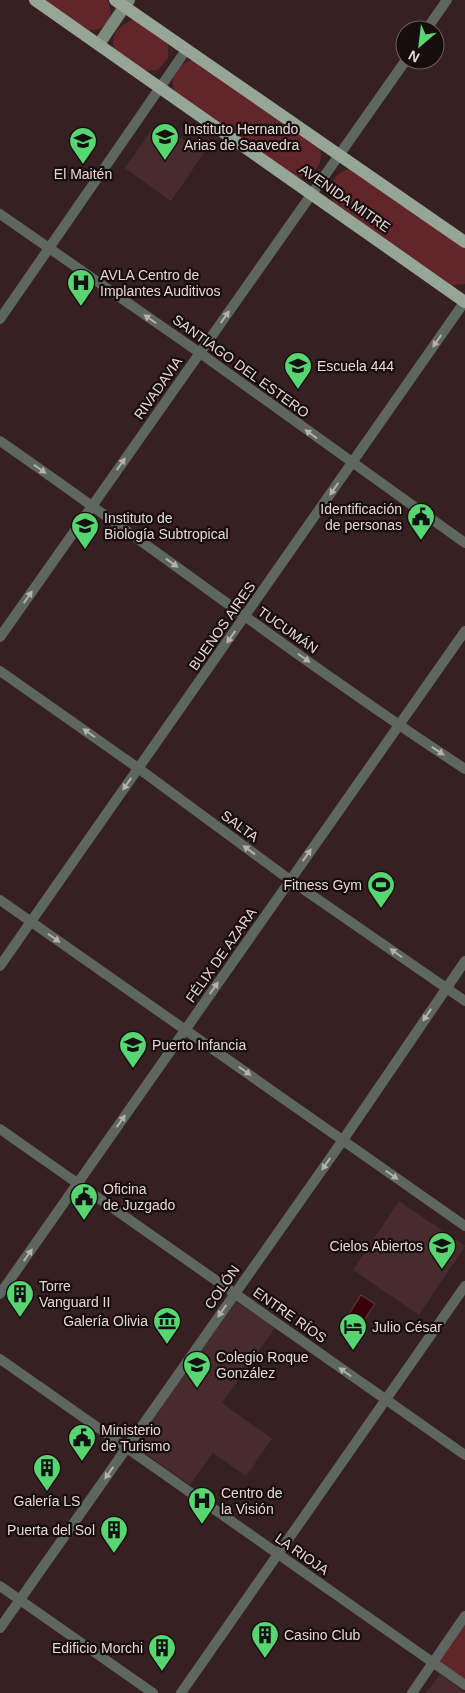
<svg xmlns="http://www.w3.org/2000/svg" width="465" height="1693" font-family="Arial,sans-serif">
<style>
.built{fill:#482b2c}
.green{fill:#62252a}
.water{fill:#380009;stroke:#6c4047}
.lines{fill:none;stroke-linecap:round;stroke-linejoin:round}
.street{stroke:#5e675f;stroke-width:10}
.secondary{stroke:#7d8a7e;stroke-width:12}
.primary{stroke:#95a696;stroke-width:12}
.oneway{fill:#b6b0ad}
.labels{text-anchor:middle;dominant-baseline:central;stroke-width:4.5;stroke-linejoin:round;paint-order:stroke}
.poi-label{font-size:14px;fill:#e6d7d7;stroke:#170d0d;text-anchor:start}
.street-label{font-size:14px;fill:#e6d7d7;stroke:#170d0d}
</style>
<rect width="100%" height="100%" fill="#372021"/>
<g class="built">
<path d="M163,126L204,153L171,201L125,168L153,128Z"/>
<path d="M399,1201L465,1246L419,1315L353,1270Z"/>
<path d="M231,1298L275,1328L222,1403L272,1439L246,1476L213,1453L190,1485L129,1442Z"/>
<path d="M440,1674L465,1692V1693H426Z"/>
</g>
<g class="green">
<path d="M42,0H108L111,14C107,26 100,31 88,30Z"/>
<path d="M133,20H141L168,43V58L158,70L143,71C135,66 123,60 117,53C106,39 120,24 133,20Z"/>
<path d="M192,60L320,148C324,166 313,178 295,177L176,94C168,78 175,65 192,60Z"/>
<path d="M349,169L465,244V284L452,285L333,203C326,187 332,174 349,169Z"/>
<path d="M465,1619V1681L436,1661Z"/>
</g>
<path class="water" d="M361,1295L375,1304L362,1323L349,1314Z"/>
<g class="lines">
<g class="street">
<path d="M426,30L447,0"/>
<path d="M0,214L200,353L465,543"/>
<path d="M0,319L186,50"/>
<path d="M0,441C156,549 306,665 465,769"/>
<path d="M0,637L406,60"/>
<path d="M0,671L138,768L290,880L465,1001"/>
<path d="M0,900L465,1226"/>
<path d="M0,966L465,301"/>
<path d="M0,1129L465,1455"/>
<path d="M0,1294L465,631"/>
<path d="M0,1359L465,1685"/>
<path d="M0,1586L153,1693"/>
<path d="M0,1628L343,1140L465,961"/>
<path d="M181,1693L465,1286"/>
<path d="M412,1693L465,1616"/>
</g>
<path class="secondary" d="M99,44L129,0"/>
<g class="primary">
<path d="M35,0L465,302"/>
<path d="M115,0L465,242"/>
</g>
</g>
<defs><path id="oneway-solid" d="M-6-.8H1V-3.2L6.5 0L1 3.2V.8H-6Z" transform="scale(1.25)"/></defs>
<g class="oneway">
<use href="#oneway-solid" transform="translate(225 317) rotate(-55)"/>
<use href="#oneway-solid" transform="translate(150 319) rotate(-145)"/>
<use href="#oneway-solid" transform="translate(437 341) rotate(125)"/>
<use href="#oneway-solid" transform="translate(311 434) rotate(-144)"/>
<use href="#oneway-solid" transform="translate(121 464) rotate(-55)"/>
<use href="#oneway-solid" transform="translate(40 469) rotate(35)"/>
<use href="#oneway-solid" transform="translate(334 489) rotate(125)"/>
<use href="#oneway-solid" transform="translate(172 563) rotate(36)"/>
<use href="#oneway-solid" transform="translate(28 597) rotate(-55)"/>
<use href="#oneway-solid" transform="translate(231 637) rotate(125)"/>
<use href="#oneway-solid" transform="translate(304 658) rotate(35)"/>
<use href="#oneway-solid" transform="translate(89 733) rotate(-145)"/>
<use href="#oneway-solid" transform="translate(438 751) rotate(33)"/>
<use href="#oneway-solid" transform="translate(127 784) rotate(125)"/>
<use href="#oneway-solid" transform="translate(249 850) rotate(-144)"/>
<use href="#oneway-solid" transform="translate(307 855) rotate(-55)"/>
<use href="#oneway-solid" transform="translate(54 938) rotate(35)"/>
<use href="#oneway-solid" transform="translate(396 953) rotate(-145)"/>
<use href="#oneway-solid" transform="translate(214 988) rotate(-55)"/>
<use href="#oneway-solid" transform="translate(427 1015) rotate(124)"/>
<use href="#oneway-solid" transform="translate(245 1071) rotate(35)"/>
<use href="#oneway-solid" transform="translate(121 1121) rotate(-55)"/>
<use href="#oneway-solid" transform="translate(326 1164) rotate(125)"/>
<use href="#oneway-solid" transform="translate(392 1175) rotate(35)"/>
<use href="#oneway-solid" transform="translate(28 1255) rotate(-55)"/>
<use href="#oneway-solid" transform="translate(222 1311) rotate(125)"/>
<use href="#oneway-solid" transform="translate(345 1372) rotate(-145)"/>
<use href="#oneway-solid" transform="translate(109 1473) rotate(125)"/>
</g>
<defs>
<symbol id="university-pin" viewBox="-11 -11 22 30"><path d="M0 17L-7.5 6A9.5 9.5 0 1 1 7.5 6Z" fill="#57d570" stroke="#170d0d"/><path d="M0-5L7-2L0 1L-7-2ZM-4 1L0 2.5L4 1V4Q0 6-4 4Z" fill="#111"/></symbol>
<symbol id="school-pin" viewBox="-11 -11 22 30"><path d="M0 17L-7.5 6A9.5 9.5 0 1 1 7.5 6Z" fill="#57d570" stroke="#170d0d"/><path d="M0-5L7-2L0 1L-7-2ZM-4 1L0 2.5L4 1V4Q0 6-4 4Z" fill="#111"/></symbol>
<symbol id="hospital-pin" viewBox="-11 -11 22 30"><path d="M0 17L-7.5 6A9.5 9.5 0 1 1 7.5 6Z" fill="#57d570" stroke="#170d0d"/><path d="M-5-5h3v3.5h4V-5h3V5h-3V1.5h-4V5h-3Z" fill="#111"/></symbol>
<symbol id="civic-pin" viewBox="-11 -11 22 30"><path d="M0 17L-7.5 6A9.5 9.5 0 1 1 7.5 6Z" fill="#57d570" stroke="#170d0d"/><path d="M-.6-6.5H3V-4.5H.6V-3L4-1V1h2V6H-6V1h2V-1L-.6-3ZM-1.2 2.5V6h2.4V2.5Z" fill="#111"/></symbol>
<symbol id="stadium-pin" viewBox="-11 -11 22 30"><path d="M0 17L-7.5 6A9.5 9.5 0 1 1 7.5 6Z" fill="#57d570" stroke="#170d0d"/><path d="M0-5a6.5 5 0 1 0 0 10a6.5 5 0 1 0 0-10ZM-3.5-1.8h7v3.6h-7Z" fill="#111"/></symbol>
<symbol id="building-pin" viewBox="-11 -11 22 30"><path d="M0 17L-7.5 6A9.5 9.5 0 1 1 7.5 6Z" fill="#57d570" stroke="#170d0d"/><path d="M-4-6H4V6H1V3H-1V6H-4ZM-2.5-4.3h1.7v1.8h-1.7ZM.8-4.3h1.7v1.8H.8ZM-2.5-1h1.7V.8h-1.7ZM.8-1h1.7V.8H.8Z" fill="#111"/></symbol>
<symbol id="museum-pin" viewBox="-11 -11 22 30"><path d="M0 17L-7.5 6A9.5 9.5 0 1 1 7.5 6Z" fill="#57d570" stroke="#170d0d"/><path d="M0-6L6-3V-2H-6V-3ZM-5-1h2V3h-2ZM-1-1h2V3h-2ZM3-1h2V3H3ZM-6 4H6V6H-6Z" fill="#111"/></symbol>
<symbol id="hotel-pin" viewBox="-11 -11 22 30"><path d="M0 17L-7.5 6A9.5 9.5 0 1 1 7.5 6Z" fill="#57d570" stroke="#170d0d"/><path d="M-6-4.5h1.5V1H6V5H4.5V3h-9V5H-6ZM-4 0a1.8 1.8 0 1 1 3.6 0ZM.5 0V-2.5h3Q6-2.5 6 0Z" fill="#111"/></symbol>
</defs>
<g fill-rule="evenodd">
<use href="#university-pin" x="149" y="121" width="32" height="43"/>
<use href="#school-pin" x="67" y="125" width="32" height="43"/>
<use href="#hospital-pin" x="65" y="267" width="32" height="43"/>
<use href="#school-pin" x="282" y="350" width="32" height="43"/>
<use href="#civic-pin" x="405" y="501" width="32" height="43"/>
<use href="#university-pin" x="69" y="510" width="32" height="43"/>
<use href="#stadium-pin" x="365" y="869" width="32" height="43"/>
<use href="#school-pin" x="117" y="1029" width="32" height="43"/>
<use href="#civic-pin" x="68" y="1181" width="32" height="43"/>
<use href="#university-pin" x="426" y="1230" width="32" height="43"/>
<use href="#building-pin" x="4" y="1278" width="32" height="43"/>
<use href="#museum-pin" x="151" y="1305" width="32" height="43"/>
<use href="#hotel-pin" x="337" y="1311" width="32" height="43"/>
<use href="#school-pin" x="181" y="1349" width="32" height="43"/>
<use href="#civic-pin" x="66" y="1422" width="32" height="43"/>
<use href="#building-pin" x="31" y="1452" width="32" height="43"/>
<use href="#hospital-pin" x="186" y="1485" width="32" height="43"/>
<use href="#building-pin" x="98" y="1514" width="32" height="43"/>
<use href="#building-pin" x="249" y="1619" width="32" height="43"/>
<use href="#building-pin" x="146" y="1632" width="32" height="43"/>
</g>
<g class="labels">
<g class="poi-label">
<text x="184" y="129">Instituto Hernando<tspan x="184" dy="16">Arias de Saavedra</tspan></text>
<text x="83" y="174" text-anchor="middle">El Maitén</text>
<text x="100" y="275">AVLA Centro de<tspan x="100" dy="16">Implantes Auditivos</tspan></text>
<text x="317" y="366">Escuela 444</text>
<text x="402" y="509" text-anchor="end">Identificación<tspan x="402" dy="16">de personas</tspan></text>
<text x="104" y="518">Instituto de<tspan x="104" dy="16">Biología Subtropical</tspan></text>
<text x="362" y="885" text-anchor="end">Fitness Gym</text>
<text x="152" y="1045">Puerto Infancia</text>
<text x="103" y="1189">Oficina<tspan x="103" dy="16">de Juzgado</tspan></text>
<text x="423" y="1246" text-anchor="end">Cielos Abiertos</text>
<text x="39" y="1286">Torre<tspan x="39" dy="16">Vanguard II</tspan></text>
<text x="148" y="1321" text-anchor="end">Galería Olivia</text>
<text x="372" y="1327">Julio César</text>
<text x="216" y="1357">Colegio Roque<tspan x="216" dy="16">González</tspan></text>
<text x="101" y="1430">Ministerio<tspan x="101" dy="16">de Turismo</tspan></text>
<text x="221" y="1493">Centro de<tspan x="221" dy="16">la Visión</tspan></text>
<text x="47" y="1501" text-anchor="middle">Galería LS</text>
<text x="95" y="1530" text-anchor="end">Puerta del Sol</text>
<text x="284" y="1635">Casino Club</text>
<text x="143" y="1648" text-anchor="end">Edificio Morchi</text>
</g>
<g class="street-label">
<text transform="translate(345 198) rotate(35)">AVENIDA MITRE</text>
<text transform="translate(241 366) rotate(36)">SANTIAGO DEL ESTERO</text>
<text transform="translate(158 388) rotate(-55)">RIVADAVIA</text>
<text transform="translate(222 626) rotate(-55)">BUENOS AIRES</text>
<text transform="translate(288 630) rotate(35)">TUCUMÁN</text>
<text transform="translate(240 826) rotate(36)">SALTA</text>
<text transform="translate(221 955) rotate(-55)">FÉLIX DE AZARA</text>
<text transform="translate(222 1287) rotate(-55)">COLÓN</text>
<text transform="translate(290 1315) rotate(35)">ENTRE RÍOS</text>
<text transform="translate(302 1554) rotate(35)">LA RIOJA</text>
</g>
</g>
<g transform="translate(420 45) rotate(208)"><circle r="24" fill="#170d0d" stroke="#6a5e5e"/>
<path d="M0-4L9 19L0 12L-9 19Z" fill="#57d570"/>
<text y="-8" font-size="14" font-weight="bold" text-anchor="middle" fill="#e6d7d7">N</text>
</g>
</svg>
